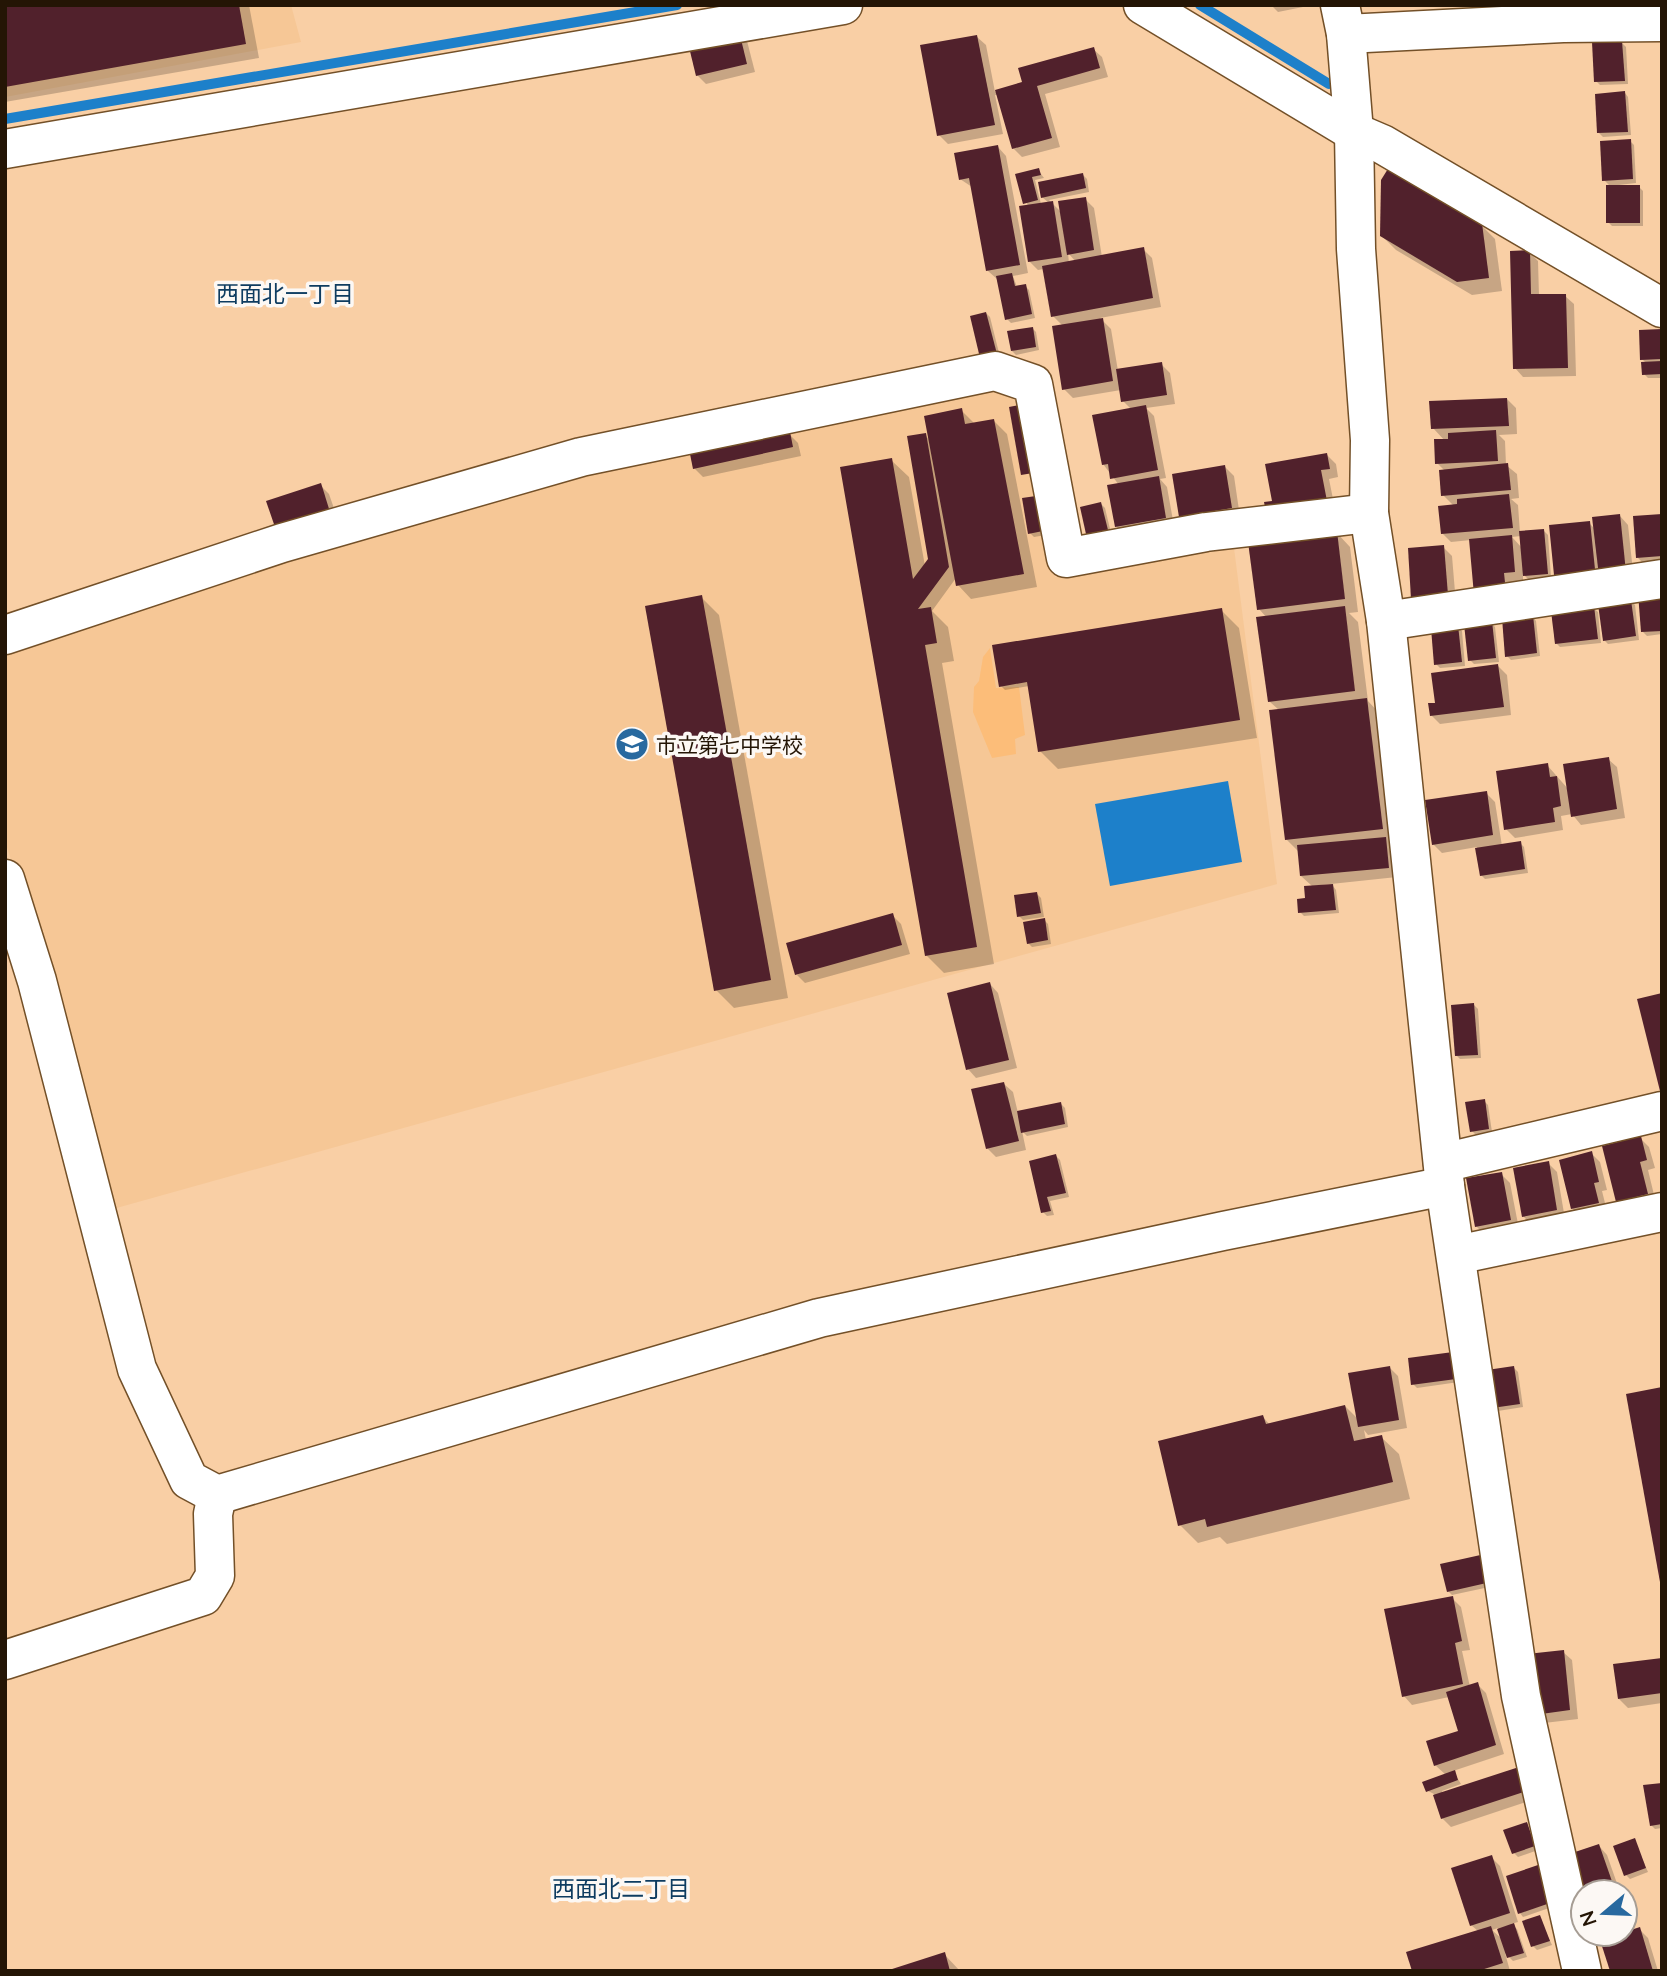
<svg xmlns="http://www.w3.org/2000/svg" width="1667" height="1976" font-family="Lato,'Noto Sans JP',sans-serif">
<style>
.built{fill:#f6c796}
.green{fill:#fcbd79}
.water{fill:#1d80ca}
.shadow{fill:#0003;fill-rule:evenodd}
.lines{fill:none;stroke-linecap:round;stroke-linejoin:round}
.stream{stroke:#1d80ca;stroke-width:10}
.building{fill:#51212c}
.minor-casing{stroke:#735028;stroke-width:41}
.minor{stroke:#fff;stroke-width:38}
.labels{text-anchor:middle;dominant-baseline:central;stroke-width:7;stroke-linejoin:round;paint-order:stroke}
.poi-label{font-size:21px;fill:#241505;stroke:#fcf8f4;text-anchor:start}
.neighbourhood-label{font-size:23px;fill:#0e3c60;stroke:#fcf8f4}
</style>
<rect width="100%" height="100%" fill="#f9cfa5"/>
<g class="built">
<path d="M5,5H291L301,42L5,97Z"/>
<path d="M994,384L1025,403L1055,577L1234,548L1277,884L113,1209L52,988L5,841V648L556,478Z"/>
</g>
<path class="green" d="M990,648L996,688L1019,687L1025,735L1015,739L1016,754L992,758L973,712L974,687L979,681L983,657Z"/>
<path class="water" d="M1228,781L1242,862L1110,886L1095,804Z"/>
<g class="shadow">
<path d="M5,5H249L259,58L5,102Z"/>
<path d="M1271,5H1313L1278,12Z"/>
<path d="M738,32L747,41L755,72L706,84L697,75Z"/>
<path d="M977,37L986,45L995,92L1024,83L1093,49L1102,57L1108,77L1045,94L1060,147L1022,157L1013,148L998,95H995L1003,134L948,144L939,135Z"/>
<path d="M1622,43L1626,47L1628,84L1600,85L1596,81Z"/>
<path d="M1625,93L1628,97L1631,135L1603,137L1599,133Z"/>
<path d="M1630,141L1634,145L1636,183L1610,186L1604,180Z"/>
<path d="M998,147L1006,156L1028,273L1013,276L1017,287L1025,286L1029,290L1035,318L1011,323L1007,319L997,279L988,271L972,187L960,179Z"/>
<path d="M1038,170L1044,178L1035,180L1041,204L1049,203L1042,197L1083,175L1087,179L1089,192L1049,200L1061,212L1085,199L1094,208L1102,257L1143,249L1152,258L1161,307L1100,318L1111,329L1118,371L1161,364L1170,373L1175,404L1146,408L1154,416L1166,478L1160,479L1167,487L1174,526L1125,535L1116,526L1119,485L1103,464L1131,409L1123,401L1121,390L1073,398L1064,389L1063,326L1053,316L1044,269L1038,270L1029,261L1028,206L1017,175ZM1068,253L1076,262L1069,263Z"/>
<path d="M1639,187L1643,191V226H1612L1608,222Z"/>
<path d="M1481,225L1495,239L1502,291L1472,295L1396,250L1382,236Z"/>
<path d="M1529,252L1538,261L1539,296H1565L1574,304L1576,376L1523,377L1515,368Z"/>
<path d="M986,313L990,317L1000,357L986,361Z"/>
<path d="M1032,328L1036,332L1039,350L1016,355L1012,351Z"/>
<path d="M1662,331V378H1648L1644,374L1646,363L1642,359Z"/>
<path d="M1507,399L1516,408L1517,434L1499,435L1505,441L1506,465L1517,474L1519,498L1511,499L1518,505L1520,533L1544,531L1548,535L1551,577L1529,580L1523,574V581H1512L1514,601L1471,540L1451,542L1442,533L1454,506L1443,495L1445,471L1437,463L1445,441L1433,428ZM1521,536L1522,548L1512,537Z"/>
<path d="M961,410L975,424L994,421L1007,434L1037,587L971,599L958,585L956,578L932,611L948,627L954,661L942,663L994,964L944,973L926,955L891,460L909,477L925,566L930,559L925,435L930,440Z"/>
<path d="M789,434L798,443L801,456L703,477L694,468Z"/>
<path d="M1327,455L1336,464L1338,477L1329,479L1333,499L1274,502Z"/>
<path d="M1225,467L1234,476L1240,517L1190,525L1181,516Z"/>
<path d="M320,485L329,494L338,520L269,503Z"/>
<path d="M1024,500L1046,535L1034,537L1030,533Z"/>
<path d="M1101,504L1105,508L1111,533L1091,537L1087,534Z"/>
<path d="M1620,516L1628,525L1634,581L1564,583L1556,574L1589,523L1595,529Z"/>
<path d="M1662,516V560L1642,562L1638,558Z"/>
<path d="M1337,533L1350,547L1358,612L1349,613L1358,622L1368,701L1380,714L1396,842L1389,843L1394,848L1397,877L1312,886L1301,876L1299,852L1286,839L1279,710L1269,701L1267,618L1259,609Z"/>
<path d="M1443,547L1452,556L1456,604L1422,607Z"/>
<path d="M1662,592V634L1647,636L1643,632Z"/>
<path d="M701,597L719,615L788,998L734,1008L716,990Z"/>
<path d="M1631,601L1635,605L1639,640L1608,644L1604,640Z"/>
<path d="M1593,608L1598,612L1601,643L1560,647L1556,643Z"/>
<path d="M1221,610L1239,628L1257,738L1058,769L1040,751L1029,686L1005,690L1001,686Z"/>
<path d="M1533,617L1536,621L1540,656L1511,660L1507,656Z"/>
<path d="M1491,623L1495,627L1499,662L1474,664L1470,660Z"/>
<path d="M1458,627L1462,631L1465,666L1440,668L1436,664Z"/>
<path d="M1498,666L1507,675L1511,715L1440,724L1431,715Z"/>
<path d="M1608,759L1617,767L1625,818L1581,825L1572,814L1561,816L1563,830L1515,838L1506,829L1547,765L1569,790Z"/>
<path d="M1486,793L1495,802L1502,846L1520,843L1524,847L1528,873L1485,879L1481,875L1477,847L1442,853L1433,844Z"/>
<path d="M1333,886L1336,890L1339,913L1304,916L1300,912L1307,900Z"/>
<path d="M1037,894L1041,898L1044,917L1023,920L1019,916Z"/>
<path d="M892,915L901,924L910,954L805,983L797,975Z"/>
<path d="M1044,920L1048,924L1051,944L1032,947L1028,943Z"/>
<path d="M990,984L998,993L1017,1068L976,1078L968,1069Z"/>
<path d="M1474,1005L1478,1009L1481,1058L1460,1059L1456,1055Z"/>
<path d="M1004,1084L1013,1092L1018,1113L1061,1104L1065,1108L1068,1127L1027,1136L1022,1131L1026,1150L996,1157L987,1148Z"/>
<path d="M1484,1101L1488,1105L1492,1132L1476,1135L1472,1131Z"/>
<path d="M1640,1138L1649,1147L1655,1168L1648,1170L1656,1203L1627,1210L1618,1201Z"/>
<path d="M1591,1153L1600,1162L1607,1190L1602,1191L1607,1211L1581,1217L1572,1208Z"/>
<path d="M1056,1156L1060,1160L1069,1197L1050,1201L1054,1215L1047,1216L1043,1212Z"/>
<path d="M1548,1163L1557,1172L1565,1219L1532,1225L1523,1216Z"/>
<path d="M1501,1174L1510,1183L1519,1229L1485,1235L1476,1226Z"/>
<path d="M1452,1354L1459,1382L1417,1388L1413,1384Z"/>
<path d="M1389,1367L1398,1376L1407,1428L1368,1435L1364,1430L1366,1440L1381,1437L1399,1454L1410,1499L1227,1544L1220,1537L1198,1543L1180,1525L1263,1417L1270,1425L1345,1406L1359,1420Z"/>
<path d="M1514,1368L1518,1372L1523,1407L1498,1411L1494,1407Z"/>
<path d="M1442,1565L1494,1586L1452,1595L1448,1591Z"/>
<path d="M1452,1598L1461,1607L1470,1650L1462,1651L1470,1687L1477,1684L1486,1693L1504,1754L1453,1771L1461,1784L1442,1791L1443,1794L1528,1778L1535,1799L1451,1827L1442,1818L1434,1794L1428,1791L1446,1775L1435,1765L1460,1732L1449,1697L1412,1705L1404,1696Z"/>
<path d="M1563,1652L1572,1660L1578,1719L1544,1723L1535,1714Z"/>
<path d="M1662,1660V1703L1628,1708L1619,1699Z"/>
<path d="M1662,1784V1828L1655,1829L1651,1825Z"/>
<path d="M1526,1824L1538,1850L1518,1857L1514,1853Z"/>
<path d="M1634,1840L1648,1872L1630,1879L1626,1875Z"/>
<path d="M1599,1846L1607,1855L1620,1892H1583L1568,1856Z"/>
<path d="M1491,1857L1500,1866L1518,1922L1511,1924L1517,1929L1527,1957L1513,1961L1505,1953L1510,1971H1414L1478,1931L1471,1925ZM1498,1928L1503,1940L1492,1930Z"/>
<path d="M1537,1867L1552,1907L1523,1917L1520,1913Z"/>
<path d="M1539,1917L1552,1945L1537,1950L1533,1946Z"/>
<path d="M1639,1929L1648,1938L1658,1971H1612Z"/>
<path d="M944,1954L960,1971H892Z"/>
</g>
<g class="lines">
<g class="stream">
<path d="M1200,5L1329,84"/>
<path d="M5,119L677,5"/>
</g>
</g>
<g class="building">
<path d="M5,5H239L246,44L5,87Z"/>
<path d="M739,31L747,64L696,76L688,43Z"/>
<path d="M977,35L995,125L937,136L920,45Z"/>
<path d="M1622,41L1625,81L1594,82L1592,42Z"/>
<path d="M1094,47L1100,68L1037,86L1052,138L1012,149L995,90L1022,82L1018,68Z"/>
<path d="M1625,91L1628,132L1597,133L1595,94Z"/>
<path d="M1631,139L1633,179L1602,181L1600,141Z"/>
<path d="M998,145L1020,265L986,271L969,178L959,180L954,153Z"/>
<path d="M1391,164L1482,223L1489,278L1457,282L1380,236L1381,180Z"/>
<path d="M1039,168L1041,175L1032,177L1038,200L1023,204L1015,174Z"/>
<path d="M1083,173L1086,188L1041,198L1038,182Z"/>
<rect x="1606" y="185" width="34" height="38"/>
<path d="M1086,197L1094,250L1067,255L1058,201Z"/>
<path d="M1053,201L1062,257L1028,262L1019,206Z"/>
<path d="M1144,247L1153,298L1051,317L1042,266Z"/>
<path d="M1530,250L1531,294H1566L1568,368L1513,369L1510,251Z"/>
<path d="M1012,273L1015,286L1026,284L1032,314L1005,320L996,276Z"/>
<path d="M986,312L997,354L980,358L970,316Z"/>
<path d="M1103,318L1113,381L1062,390L1052,326Z"/>
<path d="M1033,327L1036,347L1011,351L1007,331Z"/>
<path d="M1662,329V359L1640,360L1639,330Z"/>
<path d="M1662,361V374L1642,375L1641,362Z"/>
<path d="M1162,362L1167,395L1121,402L1116,369Z"/>
<path d="M1507,398L1509,426L1431,429L1429,401Z"/>
<path d="M1020,405L1033,473L1021,475L1009,407Z"/>
<path d="M1146,405L1158,470L1110,479L1108,464L1102,465L1092,415Z"/>
<path d="M962,408L965,424L994,419L1024,574L956,586L924,416Z"/>
<path d="M1496,430L1498,461L1435,464L1434,439H1448V433Z"/>
<path d="M790,432L793,447L693,469L690,454Z"/>
<path d="M926,433L949,567L918,609L931,607L937,643L925,645L977,947L925,956L840,467L892,458L913,579L928,559L907,436Z"/>
<path d="M1327,453L1330,469L1321,470L1327,501L1266,512L1264,502L1272,501L1265,464Z"/>
<path d="M1508,463L1511,490L1441,496L1439,470Z"/>
<path d="M1225,465L1232,508L1179,517L1172,474Z"/>
<path d="M1159,476L1166,518L1115,527L1107,485Z"/>
<path d="M321,483L330,512L276,530L266,501Z"/>
<path d="M1509,494L1513,528L1441,534L1438,506L1457,504V499Z"/>
<path d="M1036,496L1043,531L1028,534L1022,498Z"/>
<path d="M1101,502L1108,530L1086,534L1080,507Z"/>
<path d="M1620,514L1626,572L1599,576L1592,517Z"/>
<path d="M1662,514V556L1636,558L1633,516Z"/>
<path d="M1590,521L1596,579L1577,573L1554,575L1549,525Z"/>
<path d="M1544,529L1548,574L1523,576L1519,531Z"/>
<path d="M1337,531L1345,599L1257,610L1248,542Z"/>
<path d="M1512,535L1515,572L1504,573L1506,592L1474,595L1469,539Z"/>
<path d="M1444,545L1448,595L1411,599L1408,548Z"/>
<path d="M1662,590V631L1641,632L1638,593Z"/>
<path d="M702,595L771,980L714,991L645,606Z"/>
<path d="M1631,600L1636,636L1603,641L1598,604Z"/>
<path d="M1345,606L1355,691L1268,702L1256,617Z"/>
<path d="M1594,606L1598,639L1555,644L1551,611Z"/>
<path d="M1222,608L1240,720L1038,752L1027,682L999,687L992,645Z"/>
<path d="M1533,615L1537,653L1505,657L1502,618Z"/>
<path d="M1492,621L1496,658L1468,661L1464,624Z"/>
<path d="M1458,625L1462,662L1434,665L1431,628Z"/>
<path d="M1498,664L1504,707L1430,716L1428,703H1435L1431,673Z"/>
<path d="M1367,698L1383,829L1285,840L1269,710Z"/>
<path d="M1609,757L1617,809L1571,817L1563,764Z"/>
<path d="M1548,763L1550,777L1557,776L1561,806L1553,808L1555,822L1504,830L1496,771Z"/>
<path d="M1487,791L1493,835L1432,845L1425,800Z"/>
<path d="M1386,837L1389,868L1300,876L1297,845Z"/>
<path d="M1521,841L1525,869L1480,876L1475,848Z"/>
<path d="M1333,884L1336,910L1298,913L1297,899L1305,898L1304,886Z"/>
<path d="M1037,892L1041,913L1017,917L1014,895Z"/>
<path d="M893,913L902,945L795,975L786,943Z"/>
<path d="M1045,918L1048,940L1027,944L1023,922Z"/>
<path d="M990,982L1009,1060L966,1070L947,993Z"/>
<path d="M1662,993V1095H1661L1637,999Z"/>
<path d="M1474,1003L1478,1055L1455,1056L1451,1005Z"/>
<path d="M1004,1082L1019,1141L986,1149L971,1089Z"/>
<path d="M1485,1099L1489,1129L1470,1132L1465,1102Z"/>
<path d="M1061,1102L1065,1124L1021,1133L1017,1111Z"/>
<path d="M1641,1136L1647,1160L1640,1162L1648,1194L1616,1202L1602,1146Z"/>
<path d="M1592,1151L1599,1182L1594,1183L1599,1203L1571,1209L1559,1160Z"/>
<path d="M1056,1154L1066,1193L1047,1197L1051,1211L1041,1213L1029,1161Z"/>
<path d="M1549,1161L1557,1210L1522,1217L1513,1168Z"/>
<path d="M1502,1172L1511,1220L1475,1227L1466,1178Z"/>
<path d="M1453,1352L1456,1379L1411,1385L1408,1358Z"/>
<path d="M1390,1366L1399,1420L1358,1427L1348,1373Z"/>
<path d="M1514,1366L1520,1404L1492,1408L1487,1370Z"/>
<path d="M1662,1387V1582H1660L1626,1394Z"/>
<path d="M1345,1405L1354,1441L1382,1435L1393,1482L1207,1527L1205,1519L1178,1526L1158,1441L1263,1415L1266,1424Z"/>
<path d="M1485,1554L1491,1582L1447,1592L1440,1564Z"/>
<path d="M1453,1596L1462,1641L1455,1643L1463,1684L1402,1697L1384,1609Z"/>
<path d="M1564,1650L1570,1710L1534,1715L1527,1654Z"/>
<path d="M1662,1658V1693L1618,1699L1613,1664Z"/>
<path d="M1478,1682L1496,1745L1434,1766L1426,1741L1458,1731L1446,1692Z"/>
<path d="M1519,1767L1527,1791L1441,1819L1433,1795Z"/>
<path d="M1455,1770L1458,1780L1426,1792L1422,1782Z"/>
<path d="M1662,1783V1824L1650,1826L1643,1785Z"/>
<path d="M1527,1822L1535,1846L1512,1854L1503,1830Z"/>
<path d="M1635,1838L1646,1868L1624,1876L1613,1846Z"/>
<path d="M1599,1844L1615,1890L1583,1892L1566,1855Z"/>
<path d="M1492,1855L1510,1913L1470,1926L1451,1868Z"/>
<path d="M1538,1865L1550,1903L1518,1914L1506,1876Z"/>
<path d="M1540,1915L1550,1941L1531,1947L1522,1921Z"/>
<path d="M1514,1923L1524,1953L1507,1958L1497,1929Z"/>
<path d="M1491,1926L1503,1963L1478,1971H1412L1406,1952Z"/>
<path d="M1640,1927L1653,1971H1610L1600,1940Z"/>
<path d="M945,1952L950,1971H889V1970Z"/>
</g>
<g class="lines">
<defs>
<g id="minor">
<path d="M1143,5L1354,132L1382,144L1662,308"/>
<path d="M1340,5L1346,34L1354,132L1356,249L1370,440L1369,513L1386,621L1445,1186L1521,1696L1582,1971"/>
<path d="M1346,34L1563,23L1662,22"/>
<path d="M5,149L843,5"/>
<path d="M1386,621L1662,579"/>
<path d="M5,635L282,543L581,457L995,371L1033,384L1066,558L1206,532L1369,513"/>
<path d="M5,879L37,981L137,1369L189,1480L217,1495L819,1318L1223,1231L1445,1186"/>
<path d="M1443,1163L1662,1111"/>
<path d="M1456,1255L1662,1212"/>
<path d="M5,1660L203,1596L215,1576L213,1514L217,1495"/>
</g>
</defs>
<use href="#minor" class="minor-casing"/>
<use href="#minor" class="minor"/>
</g>
<defs>
<symbol id="school-disc" viewBox="-11 -11 22 22"><circle r="9.5" fill="#28699f" stroke="#fcf8f4"/><path d="M0-5L7-2L0 1L-7-2ZM-4 1L0 2.5L4 1V4Q0 6-4 4Z" fill="#fff"/></symbol>
</defs>
<g fill-rule="evenodd">
<use href="#school-disc" x="613" y="725" width="38" height="38"/>
</g>
<g class="labels">
<g class="poi-label">
<text x="656" y="744">市立第七中学校</text>
</g>
<g class="neighbourhood-label">
<text x="285" y="293">西面北一丁目</text>
<text x="621" y="1888">西面北二丁目</text>
</g>
</g>
<rect width="1667" height="1976" fill="none" stroke="#241505" stroke-width="14"/>
<g transform="translate(1604 1913) rotate(251)"><circle r="33" fill="#fcf8f4" stroke="#a69d94" stroke-width="2"/>
<path d="M0-5L12 26L0 18L-12 26Z" fill="#28699f"/>
<text y="-10" font-size="19" font-weight="bold" text-anchor="middle" fill="#241505">N</text>
</g>
</svg>
